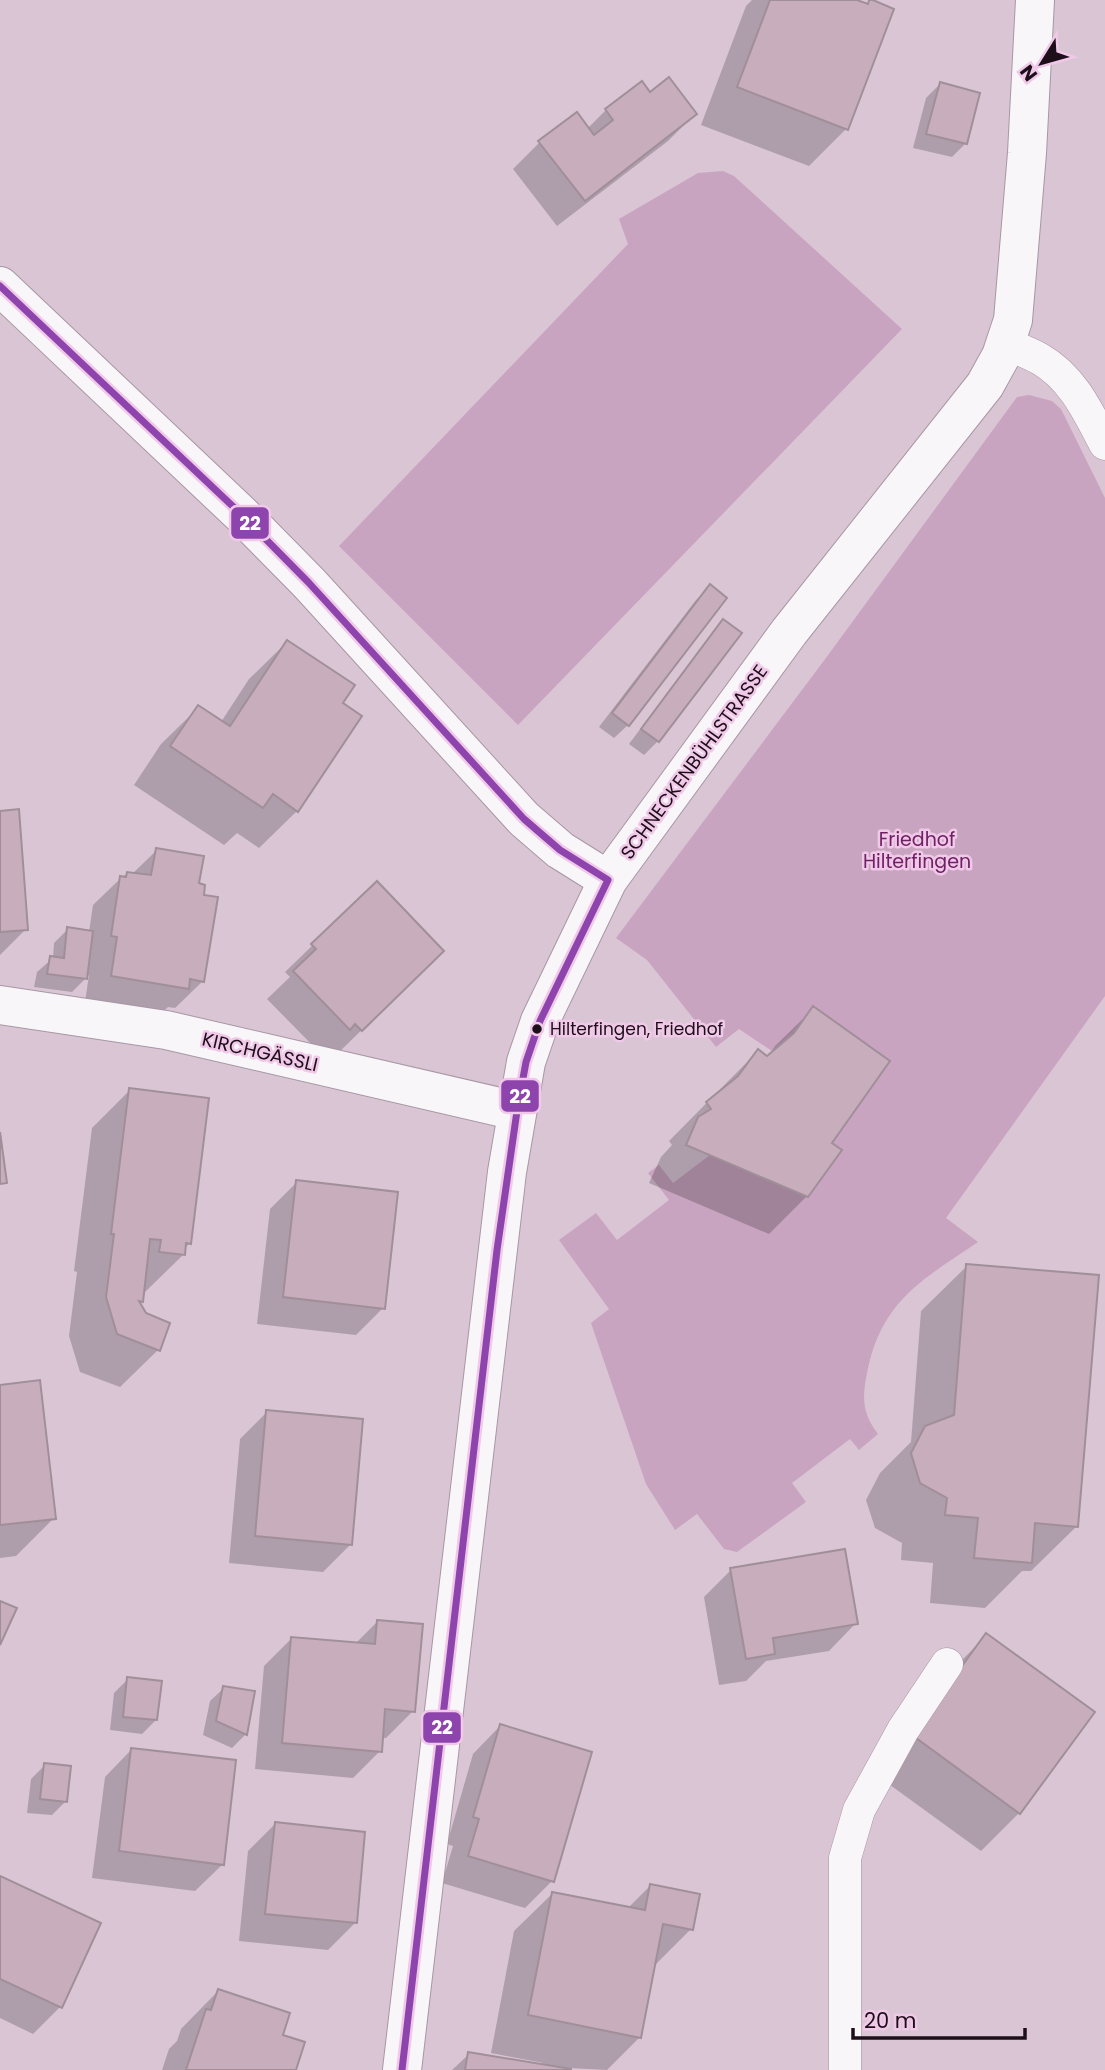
<svg xmlns="http://www.w3.org/2000/svg" width="1105" height="2070" font-family="Poppins,sans-serif">
<style>
.green{fill:#c8a4c0}
.shadow{fill:#0003}
.building{fill:#c8aebc;stroke:#a08f99;stroke-width:2}
.lines{fill:none;stroke-linecap:round;stroke-linejoin:round}
.lane-casing{stroke:#a797a4;stroke-width:33}
.street-casing{stroke:#a797a4;stroke-width:40}
.lane{stroke:#f9f6f9;stroke-width:32}
.street{stroke:#f9f6f9;stroke-width:38}
.bus-1-casing{stroke:#f1c9e8;stroke-width:12}
.bus-1{stroke:#8e44ad;stroke-width:7}
.bus-dot{fill:#1d0f1a;stroke:#f1c9e8;stroke-width:2.5}
.labels{text-anchor:middle;dominant-baseline:central;stroke-width:5;stroke-linejoin:round;paint-order:stroke}
.bus-label{font-size:17px;fill:#1d0f1a;stroke:#f1c9e8;text-anchor:start}
.street-label{font-size:19px;fill:#1d0f1a;stroke:#f1c9e8}
.park-label{font-size:19px;fill:#702165;stroke:#f1c9e8}
.line-badge{stroke:#f1c9e8;stroke-width:2.5}
.badge-label{font-size:19px;text-anchor:middle;font-weight:bold;fill:#fff}
</style>
<rect width="100%" height="100%" fill="#dac5d5"/>
<g class="green">
<path d="M723,171L734,176L902,329L518,725L339,546L628,244L619,219L698,173Z"/>
<path d="M1029,395L1052,401L1061,409L1105,498V996L946,1218L978,1242C922,1280 881,1301 867,1373C862,1398 862,1413 878,1434L859,1450L850,1439L792,1483L806,1502L737,1552L724,1549L697,1514L675,1530L646,1484L591,1323L609,1309L559,1240L596,1213L617,1240L669,1200L648,1173L659,1165L673,1183L710,1155L808,1197L842,1150L832,1143L889,1061L813,1007L794,1033L772,1051L739,1029L716,1047L647,960L616,938L823,662L1017,397Z"/>
</g>
<g class="shadow">
<path d="M752,0H852L866,5L870,1L846,129L809,166L701,125L746,6Z"/>
<path d="M940,84L966,143L952,157L913,148L926,98Z"/>
<path d="M650,95L695,114L668,141L557,226L513,169L540,142L587,129L606,110Z"/>
<path d="M710,587L628,725L614,738L599,727L696,600Z"/>
<path d="M724,622L658,741L644,755L629,744L710,636Z"/>
<path d="M287,642L341,704L297,811L259,848L237,833L224,845L134,785L161,744L199,707L221,722L249,679Z"/>
<path d="M0,812L26,929L0,955Z"/>
<path d="M157,850L203,981L175,1008L168,1007L160,1015L85,1002L89,975L72,992L34,987L37,972L53,958L54,943L68,929L89,932L93,905L121,878L128,873L132,874Z"/>
<path d="M377,883L415,978L334,1057L322,1055L267,999L290,977L285,972Z"/>
<path d="M813,1009L830,1143L807,1196L769,1234L649,1183L661,1157L672,1145L669,1141L758,1051L767,1058L775,1046Z"/>
<path d="M130,1090L190,1243L184,1249L183,1255L145,1292H142L141,1301L138,1304L158,1350L120,1387L80,1372L69,1336L77,1272L74,1271L92,1128Z"/>
<path d="M297,1182L383,1308L356,1335L257,1324L270,1209Z"/>
<path d="M967,1266L1077,1526L1031,1571H1022L985,1608L930,1603L933,1563L901,1560L902,1543L875,1528L866,1500L880,1473L911,1442L921,1311Z"/>
<path d="M0,1387L54,1518L16,1556L0,1558Z"/>
<path d="M267,1412L350,1545L323,1572L229,1563L240,1439Z"/>
<path d="M731,1570L856,1623L829,1651L766,1661L746,1681L719,1685L704,1597Z"/>
<path d="M377,1622L413,1711L386,1738H381L380,1751L353,1778L255,1769L264,1666L291,1639L355,1644Z"/>
<path d="M987,1635L1019,1813L981,1851L875,1774L949,1673Z"/>
<path d="M128,1679L156,1720L142,1734L110,1730L114,1693Z"/>
<path d="M224,1688L246,1734L232,1748L203,1735L210,1701Z"/>
<path d="M500,1726L552,1881L525,1908L442,1883L453,1846L447,1844L473,1754Z"/>
<path d="M132,1749L223,1864L195,1891L92,1878L105,1777Z"/>
<path d="M45,1765L66,1801L52,1815L27,1813L31,1779Z"/>
<path d="M275,1824L355,1923L328,1950L239,1941L248,1851Z"/>
<path d="M0,1878L60,2007L33,2034L0,2018Z"/>
<path d="M650,1886L691,1929L653,1967L640,2037L607,2070L569,2068V2070H452L469,2054L542,2066L543,2063L491,2053L514,1931L552,1894L628,1908Z"/>
<path d="M218,1991L281,2036L294,2070H162L169,2049L177,2041L181,2029Z"/>
</g>
<g class="building">
<path d="M770,0H857L868,4L869,0H873L894,9L848,130L737,87Z"/>
<path d="M669,77L697,114L585,201L538,141L577,112L594,135L613,120L605,109L642,81L650,92Z"/>
<path d="M940,82L980,93L967,144L926,134Z"/>
<path d="M710,584L727,598L629,726L612,713Z"/>
<path d="M723,619L742,633L659,742L641,729Z"/>
<path d="M287,640L355,685L343,703L362,716L298,812L273,794L263,808L170,746L198,705L230,726Z"/>
<path d="M19,809L28,930L0,932V811Z"/>
<path d="M156,848L204,856L199,883L205,885L204,895L218,897L204,982L190,979L189,989L111,976L117,937L111,936L120,876L126,877L127,872L151,875Z"/>
<path d="M377,881L444,951L362,1031L355,1024L350,1030L293,971L316,949L311,944Z"/>
<path d="M67,927L93,931L87,979L47,974L50,956L64,958Z"/>
<path d="M813,1006L890,1061L832,1143L842,1150L808,1197L686,1145L698,1117L711,1109L706,1102L738,1076L758,1049L767,1056L794,1033Z"/>
<path d="M129,1088L209,1098L191,1244L186,1243L185,1255L159,1252L161,1240L150,1239L143,1302L139,1301L146,1313L170,1323L160,1351L117,1334L106,1297L114,1234H111Z"/>
<path d="M0,1132L7,1183L0,1184Z"/>
<path d="M296,1180L398,1192L385,1309L283,1297Z"/>
<path d="M966,1264L1099,1275L1078,1527L1035,1523L1032,1563L974,1558L978,1518L945,1515L947,1498L920,1483L911,1453L925,1426L954,1415Z"/>
<path d="M40,1380L56,1519L0,1525V1385Z"/>
<path d="M266,1410L363,1419L352,1545L255,1536Z"/>
<path d="M845,1549L858,1624L773,1638L775,1654L746,1659L730,1568Z"/>
<path d="M0,1601L17,1608L0,1645Z"/>
<path d="M377,1620L423,1624L415,1712L385,1709L382,1752L282,1743L291,1637L375,1644Z"/>
<path d="M986,1633L1095,1712L1020,1814L912,1735Z"/>
<path d="M127,1677L162,1681L157,1720L123,1717Z"/>
<path d="M223,1686L255,1691L247,1735L216,1721Z"/>
<path d="M500,1724L592,1752L554,1882L468,1856L479,1819L473,1817Z"/>
<path d="M131,1748L236,1760L224,1865L119,1851Z"/>
<path d="M44,1763L71,1766L67,1802L40,1799Z"/>
<path d="M275,1822L365,1832L357,1923L265,1914Z"/>
<path d="M0,1876L101,1923L62,2008L0,1979Z"/>
<path d="M650,1884L700,1894L693,1930L663,1924L641,2038L528,2015L552,1892L645,1910Z"/>
<path d="M218,1989L290,2013L283,2035L305,2042L296,2070H186L206,2009L211,2010Z"/>
<path d="M468,2052L571,2069V2070H465Z"/>
</g>
<g class="lines">
<defs>
<g id="lane">
<path d="M1005,343C1016,348 1029,353 1040,359C1073,378 1088,412 1105,444"/>
<path d="M845,2070V1858L859,1810L903,1730L947,1664"/>
</g>
<g id="street">
<path d="M0,286L242,515L309,583L524,819L560,850L608,880"/>
<path d="M0,1005L166,1030L517,1111"/>
<path d="M402,2070L507,1172L526,1062L540,1021L608,880L789,632L985,385L1001,356L1013,320L1027,153L1035,0"/>
</g>
</defs>
<use href="#lane" class="lane-casing"/>
<use href="#street" class="street-casing"/>
<use href="#lane" class="lane"/>
<use href="#street" class="street"/>
<defs>
<path id="bus-1" d="M0,286L242,515L309,583L524,819L560,850L608,880L540,1021L526,1062L517,1111L497,1250L402,2070"/>
</defs>
<use href="#bus-1" class="bus-1-casing"/>
<use href="#bus-1" class="bus-1"/>
</g>
<circle class="bus-dot" cx="537" cy="1029" r="6"/>
<g class="labels">
<g class="bus-label">
<text x="550" y="1029">Hilterfingen, Friedhof</text>
</g>
<g class="street-label">
<text transform="translate(694 762) rotate(-54)">SCHNECKENBÜHLSTRASSE</text>
<text transform="translate(260 1052) rotate(13)">KIRCHGÄSSLI</text>
</g>
<g class="park-label">
<text x="917" y="839">Friedhof<tspan x="917" dy="22">Hilterfingen</tspan></text>
</g>
</g>
<g class="line-badge">
<rect x="230" y="506" width="40" height="34" rx="7" fill="#8e44ad"/>
<rect x="500" y="1079" width="40" height="34" rx="7" fill="#8e44ad"/>
<rect x="422" y="1711" width="40" height="33" rx="7" fill="#8e44ad"/>
</g>
<g class="badge-label">
<text x="250" y="530">22</text>
<text x="520" y="1103">22</text>
<text x="442" y="1734">22</text>
</g>
<g transform="translate(1042 63) rotate(233)" stroke="#f1c9e8" stroke-width="5" paint-order="stroke">
<path d="M0-5L12 26L0 18L-12 26Z" fill="#1d0f1a"/>
<text y="-10" font-size="19" font-weight="bold" text-anchor="middle" fill="#1d0f1a">N</text>
</g>
<path d="M853 2028v10h172v-10" fill="none" stroke="#1d0f1a" stroke-width="3.5"/>
<text x="864" y="2028" font-size="21" fill="#1d0f1a" stroke="#f1c9e8" stroke-width="5" paint-order="stroke">20 m</text>
</svg>
